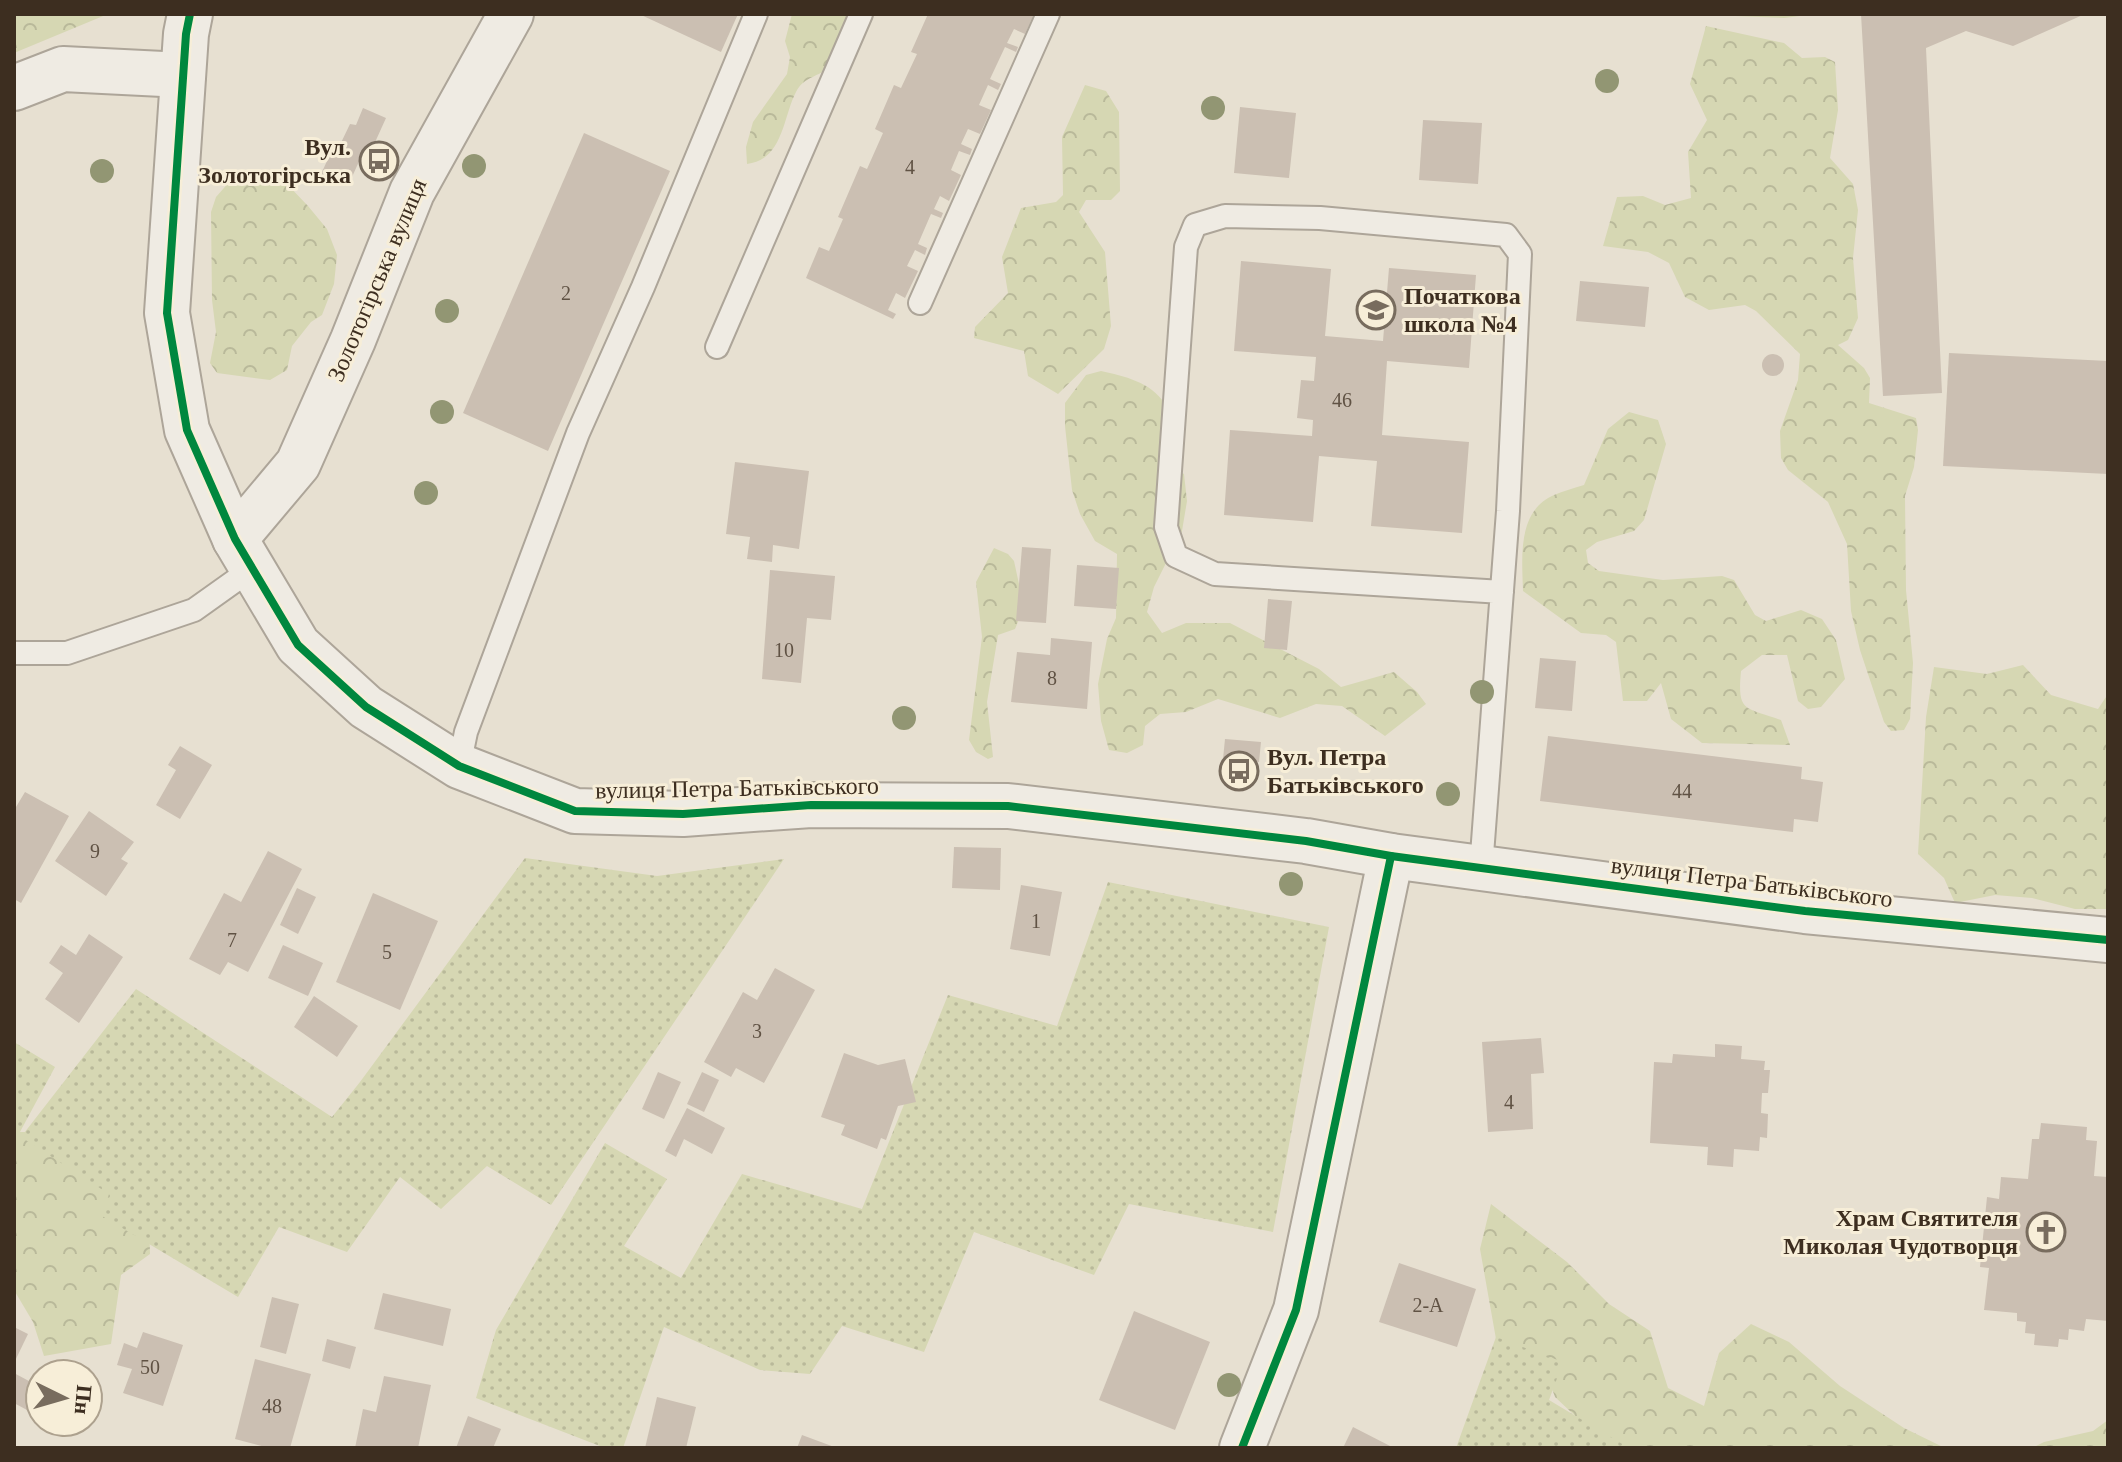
<svg xmlns="http://www.w3.org/2000/svg" width="2122" height="1462" font-family="Georgia,serif">
<style>
.forest{fill:url(#forest-crowns)}
.park{fill:url(#park-dots)}
.building{fill:#cbbfb2}
.lines{fill:none;stroke-linecap:round;stroke-linejoin:round}
.service-casing{stroke:#ada599;stroke-width:26}
.minor-casing{stroke:#ada599;stroke-width:48}
.service{stroke:#efebe3;stroke-width:22}
.minor{stroke:#efebe3;stroke-width:44}
.cycleway-casing{stroke:#f7eed8;stroke-width:13}
.cycleway{stroke:#00873e;stroke-width:8}
.tree{fill:#929673}
.labels{text-anchor:middle;dominant-baseline:central;stroke-width:6;stroke-linejoin:round;paint-order:stroke}
.number-label{font-size:20px;fill:#605244}
.poi-label{font-size:24px;font-weight:bold;fill:#3d2e20;stroke:#f7eed8;text-anchor:end}
.street-label{font-size:24px;fill:#3d2e20;stroke:#f7eed8}
</style>
<defs>
<pattern id="forest-crowns" width="20" height="18" patternUnits="userSpaceOnUse" patternTransform="scale(2)"><rect width="20" height="18" fill="#d6d7b3"/><path d="M2 6a3 3 0 1 1 6 0M12 15a3 3 0 1 1 6 0" fill="none" stroke="#b9b99a"/></pattern>
<pattern id="park-dots" width="8" height="8" patternUnits="userSpaceOnUse" patternTransform="scale(2)"><rect width="8" height="8" fill="#d6d7b3"/><path d="M2 2h.1M6 6h.1" fill="none" stroke="#b9b99a" stroke-width="1.8" stroke-linecap="round"/></pattern>
</defs>
<rect width="100%" height="100%" fill="#e7e0d1"/>
<g class="forest">
<path d="M14,14H108L14,53Z"/>
<path d="M792,14H849C844,28 839,56 830,66C820,77 804,76 796,92C783,117 783,160 747,164L746,147L753,122L787,74L790,57L785,41Z"/>
<path d="M1729,14H1816L1784,18L1735,16Z"/>
<path d="M1706,26L1784,43L1802,58L1825,57L1835,62L1838,110L1830,158L1853,184L1858,210L1853,258L1858,318L1848,340L1838,345L1864,368L1870,378L1869,403L1916,418L1918,430L1914,467L1905,496L1906,590L1913,663L1910,719L1904,730L1891,731L1884,722L1860,650L1851,611L1847,544L1828,502L1788,470L1781,458L1780,431L1798,380L1800,354L1756,311L1745,305L1709,310L1685,297L1669,263L1648,252L1603,246L1617,197L1643,196L1665,205L1691,198L1688,152L1707,120L1690,84Z"/>
<path d="M1085,85L1106,91L1119,112L1120,191L1111,200H1086L1079,212L1105,252L1111,326L1104,349L1058,394L1028,376L1024,351L974,338L975,327L1008,293L1002,257L1021,208L1056,202L1063,195L1062,137Z"/>
<path d="M262,176L287,184L308,206L327,229L337,255L334,284L322,315L311,322L292,346L287,370L270,380L217,373L210,363L216,332L212,300L211,212L216,197L231,180Z"/>
<path d="M1101,371C1124,376 1151,382 1165,404C1170,413 1174,424 1179,434L1160,459L1184,474L1187,501L1182,531L1154,587L1147,612L1162,633L1186,623H1230L1319,669L1341,687L1394,672L1417,692L1426,704L1385,736L1342,706L1316,704L1280,718L1218,699L1186,712L1160,714L1145,726L1143,745L1127,753L1109,750L1101,721L1098,684L1107,639L1116,618L1117,554L1095,541L1080,514L1072,490L1065,426V403L1086,375Z"/>
<path d="M1629,412L1658,420L1666,444L1644,520L1634,531L1597,542L1586,550L1588,563L1599,571L1663,580L1722,576L1734,580L1755,615L1766,621L1801,610L1822,619L1836,640L1845,679L1821,707L1808,709L1798,701L1787,655H1762L1741,671C1737,713 1745,707 1781,720L1790,745L1702,743L1671,719L1661,683L1647,701H1623L1616,642L1606,635L1581,633L1523,591C1522,557 1517,511 1554,495C1563,491 1574,488 1584,485L1608,429Z"/>
<path d="M994,548L1008,554L1014,561L1024,607L1015,629L998,635L987,702L993,757L988,759L976,752L969,740L982,637L976,582Z"/>
<path d="M2023,665L2051,695L2098,709L2108,694V909H2075L2032,898L1995,895L1955,903L1944,878L1918,854L1926,717L1934,667L1987,674Z"/>
<path d="M14,1132H34L149,1220L150,1254L121,1275L111,1344L44,1356L33,1322L14,1290Z"/>
<path d="M1491,1204L1567,1262L1609,1304L1650,1331L1668,1388L1704,1406L1719,1353L1751,1324L1789,1342L1840,1386L1904,1428L1945,1448H1618L1588,1428L1555,1397L1539,1354L1496,1339L1480,1249Z"/>
<path d="M2108,1420V1448H2032L2044,1442L2093,1431Z"/>
</g>
<g class="park">
<path d="M525,858L657,876L784,859L551,1205L487,1166L441,1209L400,1177L347,1252L279,1227L238,1297L102,1216L109,1194L21,1137L136,989L332,1117L360,1082Z"/>
<path d="M1108,882L1329,927L1273,1232L1129,1204L1094,1275L974,1232L924,1352L842,1326L810,1374L760,1370L664,1327L623,1448H605L476,1398L496,1330L605,1143L667,1179L624,1246L681,1278L742,1174L862,1209L948,995L1057,1026Z"/>
<path d="M14,1042L55,1067L14,1143Z"/>
<path d="M1496,1337L1563,1362L1549,1400L1629,1448H1456Z"/>
</g>
<g class="building">
<path d="M639,14H738L721,52Z"/>
<path d="M928,14H1034L1025,34L1014,29L1007,43L1018,47L1016,52L1005,47L990,79L1001,84L998,90L988,85L979,105L991,110L980,134L968,129L961,144L972,149L970,155L959,151L951,170L961,175L949,201L940,196L934,209L943,213L941,218L931,214L918,244L927,248L925,255L915,250L907,266L918,271L905,298L896,293L888,310L896,314L893,319L806,278L819,247L829,251L843,219L838,217L860,166L867,169L883,133L875,129L894,85L901,88L917,54L911,52Z"/>
<path d="M1861,14H2085L2013,46L1966,31L1926,48L1942,393L1883,396Z"/>
<path d="M1240,107L1296,113L1289,178L1234,173Z"/>
<path d="M363,108L386,118L367,160L361,157L352,177L346,174L342,184L321,174L334,146L338,149L350,124L356,125Z"/>
<path d="M1423,120L1482,123L1478,184L1419,180Z"/>
<path d="M584,133L670,171L548,451L463,413Z"/>
<path d="M1241,261L1331,269L1325,336L1383,341L1389,268L1476,275L1469,368L1387,361L1382,435L1469,442L1462,533L1371,526L1377,461L1319,456L1313,522L1224,515L1230,430L1312,436L1313,420L1297,418L1301,380L1314,381L1316,357L1234,351Z"/>
<path d="M1580,281L1649,287L1645,327L1576,321Z"/>
<path d="M1949,353L2108,361V474L1943,466Z"/>
<circle cx="1773" cy="365" r="11"/>
<path d="M735,462L809,471L799,549L773,545L772,562L747,559L750,537L726,534Z"/>
<path d="M1022,547L1051,549L1046,623L1016,621Z"/>
<path d="M1077,565L1119,568L1116,609L1074,606Z"/>
<path d="M770,570L835,576L831,620L807,618L801,683L762,679Z"/>
<path d="M1268,599L1292,601L1287,650L1264,648Z"/>
<path d="M1051,638L1092,642L1087,709L1011,702L1017,652L1050,655Z"/>
<path d="M1540,658L1576,661L1572,711L1535,708Z"/>
<path d="M1548,736L1802,767L1801,779L1823,782L1818,822L1794,819L1793,832L1540,801Z"/>
<path d="M1225,739L1261,742L1259,762L1223,759Z"/>
<path d="M180,746L212,765L180,819L156,805L176,770L168,765Z"/>
<path d="M25,792L69,816L21,903L14,899V806L16,807Z"/>
<path d="M89,811L134,842L121,859L128,863L106,896L55,861Z"/>
<path d="M954,847L1001,848L1000,890L952,888Z"/>
<path d="M268,851L302,869L248,972L228,962L220,975L189,959L224,893L241,902Z"/>
<path d="M1021,885L1062,892L1050,956L1010,949Z"/>
<path d="M297,888L316,897L298,934L280,925Z"/>
<path d="M373,893L438,921L400,1010L336,982Z"/>
<path d="M89,934L123,957L79,1023L45,999L63,973L49,963L61,945L76,955Z"/>
<path d="M283,945L323,963L308,996L268,978Z"/>
<path d="M775,968L815,990L764,1083L736,1068L731,1077L704,1062L743,992L757,1000Z"/>
<path d="M314,996L358,1026L337,1057L294,1027Z"/>
<path d="M1541,1038L1544,1073L1531,1074L1533,1129L1488,1132L1482,1042Z"/>
<path d="M1715,1044L1742,1046L1741,1059L1765,1061L1764,1070H1770L1768,1093H1762L1761,1113L1768,1114L1767,1138L1760,1137L1759,1151L1734,1149L1733,1167L1707,1165L1708,1147L1650,1143L1654,1062L1672,1063L1673,1054L1715,1057Z"/>
<path d="M844,1053L878,1065L905,1059L916,1102L898,1106L886,1140L881,1138L877,1149L841,1135L845,1125L821,1117Z"/>
<path d="M658,1072L681,1082L664,1119L642,1109Z"/>
<path d="M702,1072L719,1080L704,1112L687,1104Z"/>
<path d="M687,1108L725,1128L712,1154L684,1139L676,1157L665,1151Z"/>
<path d="M2041,1123L2087,1127L2086,1140L2097,1141L2094,1176L2108,1177V1265L2106,1289H2108V1321L2086,1319L2084,1331L2069,1329L2068,1340L2059,1339L2058,1347L2034,1345L2035,1334L2025,1333L2026,1322L2017,1321V1313L1984,1310L1989,1268L1980,1267L1987,1197L1999,1199L2001,1177L2028,1179L2032,1139H2039Z"/>
<path d="M1399,1263L1476,1289L1457,1347L1379,1322Z"/>
<path d="M383,1293L451,1309L443,1346L374,1329Z"/>
<path d="M272,1297L299,1304L286,1354L260,1347Z"/>
<path d="M1134,1311L1210,1342L1175,1430L1099,1400Z"/>
<path d="M14,1327L28,1334L14,1363Z"/>
<path d="M143,1332L183,1345L163,1406L123,1393L132,1369L117,1365L124,1343L137,1348Z"/>
<path d="M327,1339L356,1347L350,1369L322,1361Z"/>
<path d="M255,1359L311,1374L290,1448H269L235,1439Z"/>
<path d="M14,1373L40,1387L27,1410L14,1403Z"/>
<path d="M384,1376L431,1385L418,1448H355L363,1409L376,1412Z"/>
<path d="M657,1397L696,1407L686,1448H645Z"/>
<path d="M468,1416L501,1429L493,1448H456Z"/>
<path d="M1353,1427L1394,1448H1343Z"/>
<path d="M802,1435L837,1448H797Z"/>
</g>
<g class="lines">
<defs>
<g id="service">
<path d="M920,303L1048,14"/>
<path d="M717,347L861,14"/>
<path d="M14,653H67L194,610L253,568"/>
<path d="M459,766L466,732L578,433L643,287L756,14"/>
<path d="M1481,868L1508,511L1520,254L1506,235L1320,218L1225,216L1195,225L1186,247L1166,527L1176,556L1215,574L1502,592"/>
</g>
<g id="minor">
<path d="M190,14L186,34L167,313L187,430L235,539L298,645L366,707L459,766L575,811L683,814L811,805L1008,806L1306,841L1391,856L1805,911L2108,940"/>
<path d="M14,88L63,69L183,75"/>
<path d="M235,539L298,464L353,340L412,192L511,14"/>
<path d="M1242,1448L1296,1310L1391,856"/>
</g>
</defs>
<use href="#service" class="service-casing"/>
<use href="#minor" class="minor-casing"/>
<use href="#service" class="service"/>
<use href="#minor" class="minor"/>
<defs>
<g id="cycleway">
<path d="M190,14L186,34L167,313L187,430L235,539L298,645L366,707L459,766L575,811L683,814L811,805L1008,806L1306,841L1391,856L1805,911L2108,940"/>
<path d="M1242,1448L1296,1310L1391,856"/>
</g>
</defs>
<use href="#cycleway" class="cycleway-casing"/>
<use href="#cycleway" class="cycleway"/>
</g>
<g class="tree">
<circle cx="1607" cy="81" r="12"/>
<circle cx="1213" cy="108" r="12"/>
<circle cx="474" cy="166" r="12"/>
<circle cx="102" cy="171" r="12"/>
<circle cx="447" cy="311" r="12"/>
<circle cx="442" cy="412" r="12"/>
<circle cx="426" cy="493" r="12"/>
<circle cx="1482" cy="692" r="12"/>
<circle cx="904" cy="718" r="12"/>
<circle cx="1448" cy="794" r="12"/>
<circle cx="1291" cy="884" r="12"/>
<circle cx="1229" cy="1385" r="12"/>
</g>
<defs>
<symbol id="bus-ring" viewBox="-11 -11 22 22"><circle r="9.5" fill="#f7eed8" stroke="#786c5e" stroke-width="1.5"/><path d="M-5-6H5V4H4V6H2V4H-2V6H-4V4H-5ZM-3.5-4V0h7V-4ZM-3.5 1.2v1.5H-2V1.2ZM2 1.2v1.5H3.5V1.2Z" fill="#786c5e"/></symbol>
<symbol id="school-ring" viewBox="-11 -11 22 22"><circle r="9.5" fill="#f7eed8" stroke="#786c5e" stroke-width="1.5"/><path d="M0-5L7-2L0 1L-7-2ZM-4 1L0 2.5L4 1V4Q0 6-4 4Z" fill="#786c5e"/></symbol>
<symbol id="church-ring" viewBox="-11 -11 22 22"><circle r="9.5" fill="#f7eed8" stroke="#786c5e" stroke-width="1.5"/><path d="M-1.2-6h2.4v3.5h3.3v2.4h-3.3V6h-2.4V-.1h-3.3v-2.4h3.3Z" fill="#786c5e"/></symbol>
</defs>
<g fill-rule="evenodd">
<use href="#bus-ring" x="357" y="139" width="44" height="44"/>
<use href="#school-ring" x="1354" y="288" width="44" height="44"/>
<use href="#bus-ring" x="1217" y="749" width="44" height="44"/>
<use href="#church-ring" x="2024" y="1210" width="44" height="44"/>
</g>
<g class="labels">
<g class="number-label">
<text x="910" y="167">4</text>
<text x="566" y="293">2</text>
<text x="1342" y="400">46</text>
<text x="784" y="650">10</text>
<text x="1052" y="678">8</text>
<text x="1682" y="791">44</text>
<text x="95" y="851">9</text>
<text x="1036" y="921">1</text>
<text x="232" y="940">7</text>
<text x="387" y="952">5</text>
<text x="757" y="1031">3</text>
<text x="1509" y="1102">4</text>
<text x="1428" y="1305">2-А</text>
<text x="150" y="1367">50</text>
<text x="272" y="1406">48</text>
</g>
<g class="poi-label">
<text x="351" y="147">Вул.<tspan x="351" dy="28">Золотогірська</tspan></text>
<text x="1404" y="296" text-anchor="start">Початкова<tspan x="1404" dy="28">школа №4</tspan></text>
<text x="1267" y="757" text-anchor="start">Вул. Петра<tspan x="1267" dy="28">Батьківського</tspan></text>
<text x="2018" y="1218">Храм Святителя<tspan x="2018" dy="28">Миколая Чудотворця</tspan></text>
</g>
<g class="street-label">
<text transform="translate(377 280) rotate(-67)">Золотогірська вулиця</text>
<text transform="translate(737 788) rotate(-1)">вулиця Петра Батьківського</text>
<text transform="translate(1752 882) rotate(7)">вулиця Петра Батьківського</text>
</g>
</g>
<rect width="2122" height="1462" fill="none" stroke="#3d2e20" stroke-width="32"/>
<g transform="translate(64 1398) rotate(95)"><circle r="38" fill="#f7eed8" stroke="#ada18e" stroke-width="2"/>
<path d="M0-6L14 30L0 20L-14 30Z" fill="#786c5e"/>
<text y="-12" font-size="22" font-weight="bold" text-anchor="middle" fill="#3d2e20">Пн</text>
</g>
</svg>
